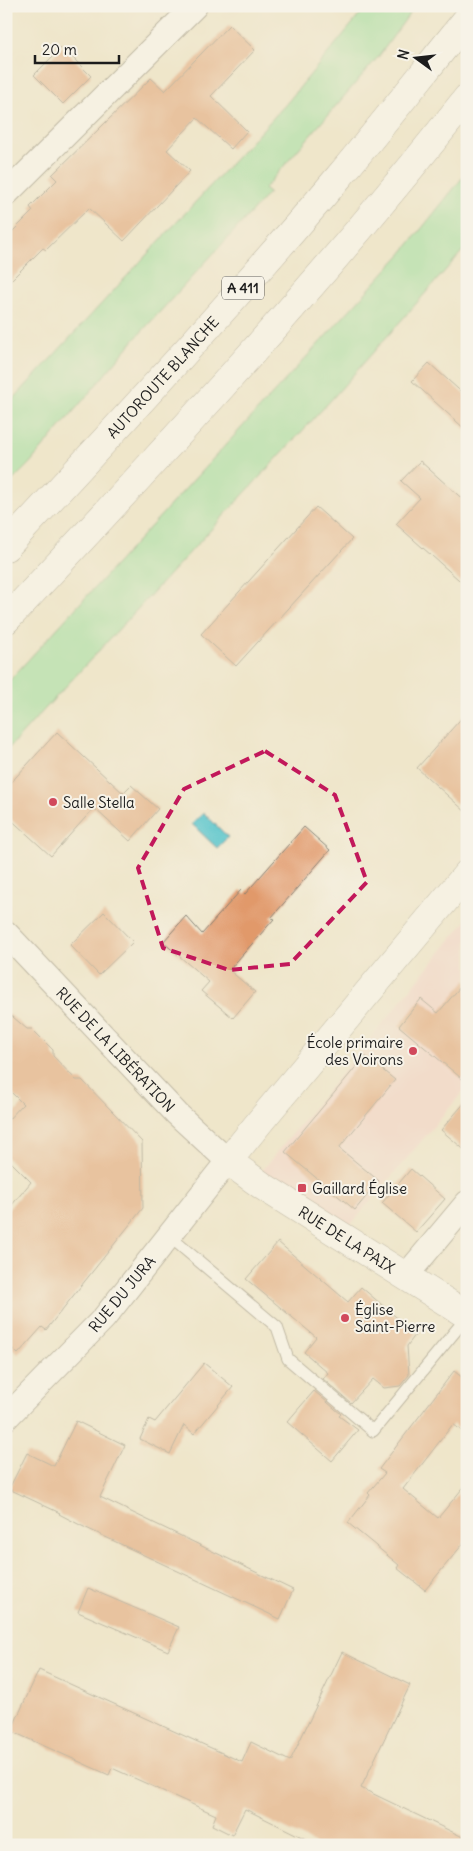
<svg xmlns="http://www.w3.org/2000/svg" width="473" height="1851" font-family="Delius,sans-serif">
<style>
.built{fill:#f7d0cb}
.green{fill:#93e09d;stroke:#587e5c}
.water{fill:#56c4ca;stroke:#397073}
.building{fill:#e1996b}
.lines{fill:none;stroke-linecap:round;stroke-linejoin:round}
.service-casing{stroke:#868174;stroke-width:13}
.minor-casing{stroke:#868174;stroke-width:26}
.tertiary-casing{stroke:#868174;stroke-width:29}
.motorway-casing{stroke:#868174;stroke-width:29}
.service{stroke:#fff;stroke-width:11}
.minor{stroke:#fff;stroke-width:24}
.tertiary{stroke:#fff;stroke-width:28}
.motorway{stroke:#fff;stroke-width:28}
.marked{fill:none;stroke:#c2185b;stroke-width:4;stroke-dasharray:10 6;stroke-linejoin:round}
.poi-dot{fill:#d1495b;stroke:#f7f3e8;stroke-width:2}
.labels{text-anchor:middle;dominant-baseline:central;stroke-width:4;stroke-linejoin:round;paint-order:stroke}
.shield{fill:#f7f3e8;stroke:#5e5c59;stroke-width:1}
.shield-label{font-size:14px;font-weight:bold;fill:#1c1c1c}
.street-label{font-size:15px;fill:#1c1c1c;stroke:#f7f3e8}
.poi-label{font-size:15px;fill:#1c1c1c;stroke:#f7f3e8;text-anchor:start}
</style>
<rect width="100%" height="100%" fill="#f7f3e8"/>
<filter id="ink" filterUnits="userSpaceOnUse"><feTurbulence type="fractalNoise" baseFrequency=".02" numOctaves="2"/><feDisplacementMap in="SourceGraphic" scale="10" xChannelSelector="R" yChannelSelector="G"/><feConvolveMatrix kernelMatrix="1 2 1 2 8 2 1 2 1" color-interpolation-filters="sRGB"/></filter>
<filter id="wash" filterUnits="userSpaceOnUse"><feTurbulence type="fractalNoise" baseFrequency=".0096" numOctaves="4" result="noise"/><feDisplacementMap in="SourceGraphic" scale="20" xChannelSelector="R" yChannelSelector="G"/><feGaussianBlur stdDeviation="1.12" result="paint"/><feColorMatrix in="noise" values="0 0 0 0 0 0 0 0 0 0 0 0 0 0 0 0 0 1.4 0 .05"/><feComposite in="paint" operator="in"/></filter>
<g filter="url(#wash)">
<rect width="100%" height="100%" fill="#efe6cb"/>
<path class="built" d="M467,920V1087L347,1229L262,1171Z"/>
<g class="green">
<path d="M367,6H415L379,56L264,189L269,193L134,340L29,464L6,487V407L286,104Z"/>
<path d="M467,172V246L331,400L6,751V684L402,253Z"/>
</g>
<path class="water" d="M204,813L228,837L217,848L192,824Z"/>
<g id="blocks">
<g class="building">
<path d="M229,25L255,50L211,96L247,131L231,149L197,118L167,150L190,171L124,241L89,208L46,250L43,248L6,285V238L33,211L30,207L57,180L52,175L151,78L165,91Z"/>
<path d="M62,47L91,76L63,104L34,75Z"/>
<path d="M429,363L467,397V431L412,381Z"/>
<path d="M420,461L467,503V587L396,524L420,498L401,481Z"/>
<path d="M316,507L352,539L236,666L201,634Z"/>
<path d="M467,712V813L417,768Z"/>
<path d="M57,732L123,793L131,785L158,809L130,841L94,808L51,856L6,815V788Z"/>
<path d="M304,827L330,850L271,918L274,919L229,970L255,992L233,1018L201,991L209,982L163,942L186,916L202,934L241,890L245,894Z"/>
<path d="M104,912L133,942L99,975L70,945Z"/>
<path d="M467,979V1083L399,1026L421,999L438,1013Z"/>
<path d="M6,1011L27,1029H32L53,1050V1056L76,1080H82L142,1142L143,1208L46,1330L42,1327L18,1354L6,1343V1212L31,1182L6,1157V1122L23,1104L6,1087Z"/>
<path d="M365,1056L395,1080L339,1148L379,1181L355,1210L285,1152Z"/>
<path d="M467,1100V1152L441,1130Z"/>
<path d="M411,1169L445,1199L416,1232L382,1203Z"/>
<path d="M278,1242L348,1302L361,1287L416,1334L407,1346L409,1375L400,1386L384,1388L373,1379L351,1403L323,1379L328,1373L304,1352L316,1337L246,1279Z"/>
<path d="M204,1363L233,1387L194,1434L184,1425L170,1454L140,1439L149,1419L155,1422Z"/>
<path d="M454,1371L467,1381V1435L453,1424L403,1489L438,1518L467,1483V1539L425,1590L397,1568L399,1565L348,1523L370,1495L368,1493L385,1473L379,1469Z"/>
<path d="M314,1391L341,1414L339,1416L358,1430L332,1461L287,1422Z"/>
<path d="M76,1421L125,1445L100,1497L293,1590L280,1619L82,1526L59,1514L60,1513L9,1489L27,1453L54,1466Z"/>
<path d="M88,1588L179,1627L168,1651L78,1612Z"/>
<path d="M342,1652L410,1685L361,1788L467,1839V1845H318L245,1809L232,1835L212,1825L216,1815L112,1768L109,1775L11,1731L39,1670L242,1762L251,1742L290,1761Z"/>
</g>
</g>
</g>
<g filter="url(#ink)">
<use href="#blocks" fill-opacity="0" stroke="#868174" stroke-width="1"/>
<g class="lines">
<defs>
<path id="service" d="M169,1236L277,1327L288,1359L373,1431L467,1317"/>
<g id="minor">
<path d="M6,194L195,6"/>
<path id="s1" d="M6,933L177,1114L228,1161L104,1318L6,1418"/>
<path d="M405,1277L467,1203"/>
</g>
<g id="tertiary">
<path id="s2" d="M467,874L262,1119L228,1161L264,1187L467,1315"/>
</g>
<g id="motorway">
<path id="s3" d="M6,547C119,426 231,304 338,178C382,126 424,72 467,19"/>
<path d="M6,620C165,451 323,280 467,98"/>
</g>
</defs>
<use href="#service" class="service-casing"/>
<use href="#minor" class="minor-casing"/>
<use href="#tertiary" class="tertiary-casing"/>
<use href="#motorway" class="motorway-casing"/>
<use href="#service" class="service"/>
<use href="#minor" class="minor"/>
<use href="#tertiary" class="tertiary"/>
<use href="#motorway" class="motorway"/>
</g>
</g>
<path d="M0 0H473V1851H0ZM265,751L335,795L367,882L290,964L229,970L163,948L138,868L184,789Z" fill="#efe6cb" fill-opacity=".55" fill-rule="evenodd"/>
<path class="marked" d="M265,751L335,795L367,882L290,964L229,970L163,948L138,868L184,789Z"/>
<g class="poi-dot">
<circle cx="53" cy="802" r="5"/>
<circle cx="413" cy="1051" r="5"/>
<rect x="297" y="1183" width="10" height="10" rx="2.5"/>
<circle cx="345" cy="1318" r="5"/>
</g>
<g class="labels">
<rect class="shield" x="222" y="276.5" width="42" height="23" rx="4"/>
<g class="shield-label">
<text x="243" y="288">A 411</text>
</g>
<g class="street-label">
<text stroke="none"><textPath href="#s3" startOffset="231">AUTOROUTE BLANCHE</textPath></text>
<text stroke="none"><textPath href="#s1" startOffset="160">RUE DE LA LIBÉRATION</textPath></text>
<text stroke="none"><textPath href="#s2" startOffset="516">RUE DE LA PAIX</textPath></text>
<text transform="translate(122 1294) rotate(-50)">RUE DU JURA</text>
</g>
<g class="poi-label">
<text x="63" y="802">Salle Stella</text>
<text x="403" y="1042" text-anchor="end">École primaire<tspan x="403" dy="17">des Voirons</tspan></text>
<text x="312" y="1188">Gaillard Église</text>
<text x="355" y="1309">Église<tspan x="355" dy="17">Saint-Pierre</tspan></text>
</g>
</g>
<rect width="473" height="1851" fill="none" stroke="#f7f3e8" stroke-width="25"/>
<g transform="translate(416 58) rotate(285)" stroke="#f7f3e8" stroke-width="4" paint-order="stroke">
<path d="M0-4L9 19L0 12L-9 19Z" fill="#1c1c1c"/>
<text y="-8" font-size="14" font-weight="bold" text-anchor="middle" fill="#1c1c1c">N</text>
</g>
<path d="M35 55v8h84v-8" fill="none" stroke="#1c1c1c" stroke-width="2.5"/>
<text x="42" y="55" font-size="15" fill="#1c1c1c" stroke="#f7f3e8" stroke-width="4" paint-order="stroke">20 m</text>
</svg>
